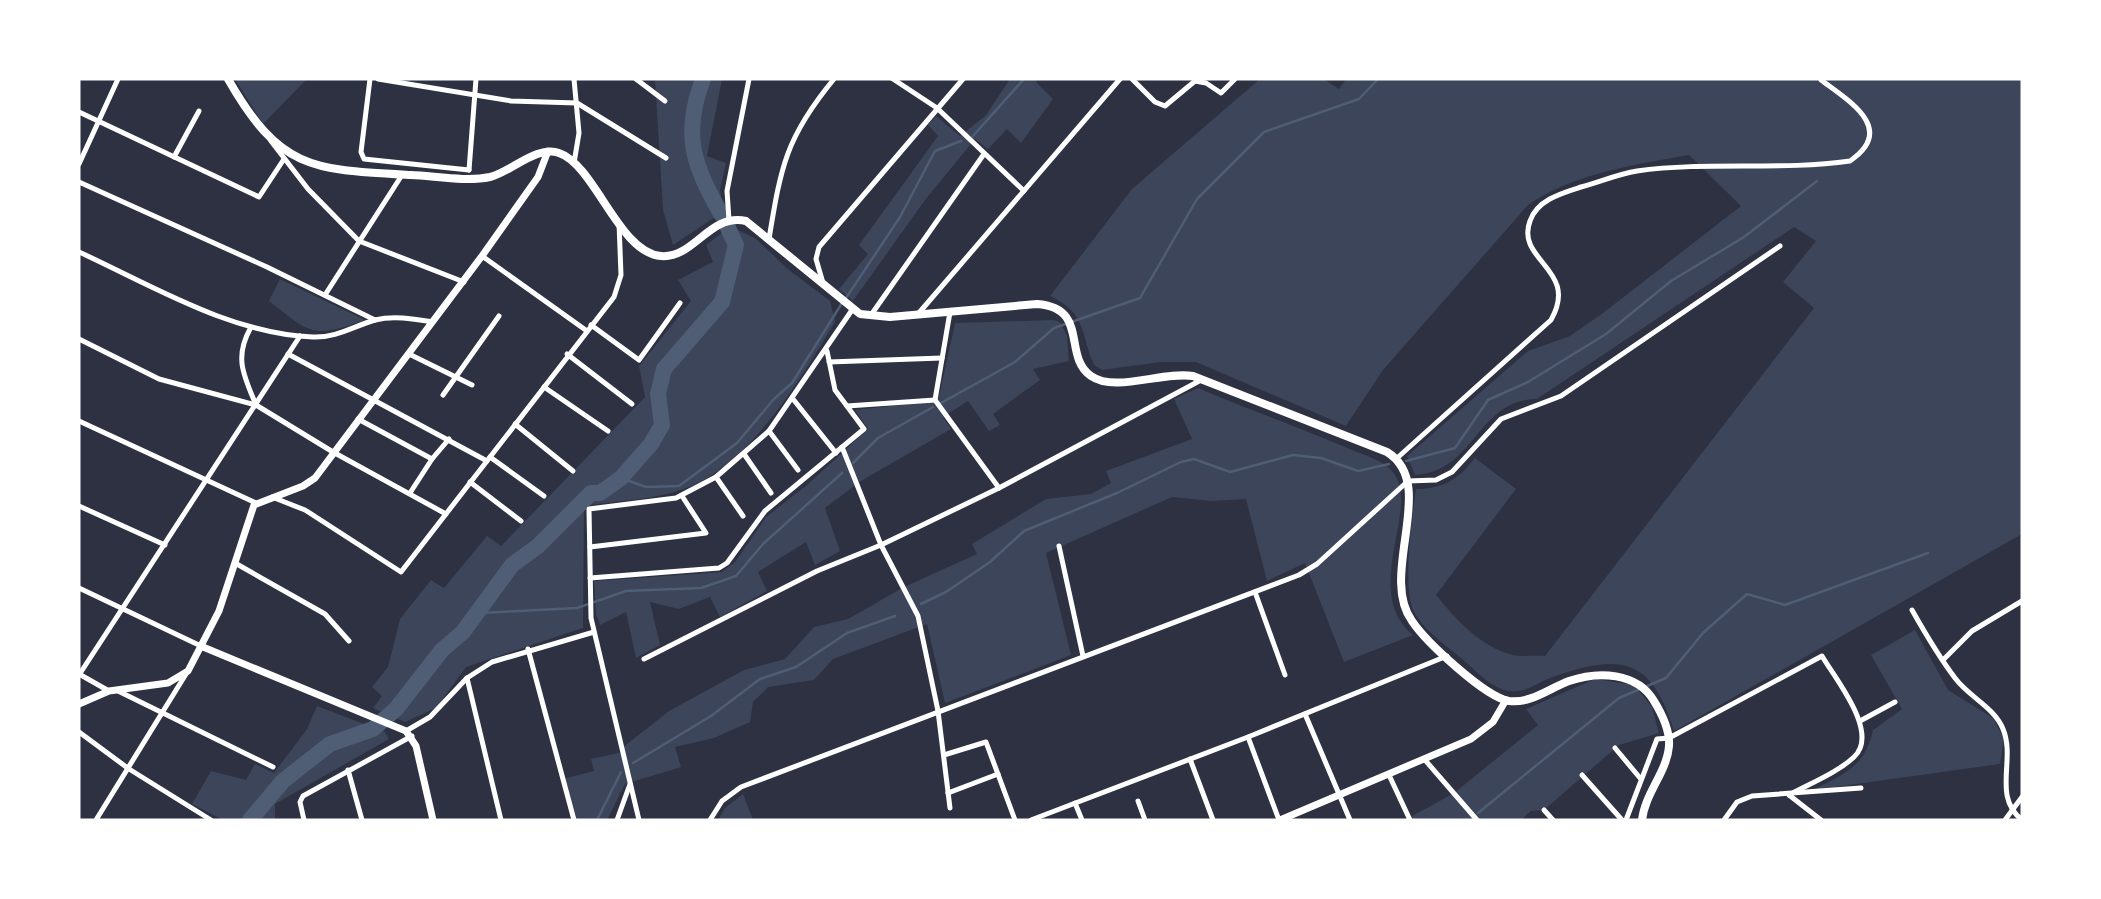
<svg xmlns="http://www.w3.org/2000/svg" width="2101" height="899" font-family="Manrope,sans-serif">
<style>
.green{fill:#3c4559}
.lines{fill:none;stroke-linecap:round;stroke-linejoin:round}
.stream{stroke:#4f5d75;stroke-width:2.5}
.river{stroke:#4f5d75;stroke-width:16}
.minor{stroke:#fff;stroke-width:5}
.tertiary{stroke:#fff;stroke-width:7}
.secondary{stroke:#fff;stroke-width:8}
</style>
<rect width="100%" height="100%" fill="#2d3142"/>
<g class="green">
<path d="M235,79H307L263,124Z"/>
<path d="M655,79H722L707,156L726,163L720,190L724,211L673,245L663,210Z"/>
<path d="M1010,79H1038L1036,82L1053,99L1021,143L1007,129L988,149L975,139L925,200L853,301L839,289L868,254L859,245L938,136L928,125L936,116L960,136L986,115Z"/>
<path d="M1260,79H1324L1339,89L1346,79H2022V534L1674,731C1652,658 1621,653 1553,677C1542,680 1530,690 1518,691C1498,694 1481,676 1468,664C1451,649 1425,632 1414,612C1402,589 1412,517 1416,489C1443,489 1459,479 1475,458L1516,489L1436,595C1456,619 1480,647 1513,655C1523,657 1535,655 1545,656L1814,308L1783,282L1816,241L1794,227L1537,399C1477,399 1476,471 1415,475L1407,456L1528,351L1570,336L1603,313L1741,206L1689,155C1634,165 1575,173 1528,205L1383,370L1346,426L1196,362H1161L1102,370L1094,365C1080,333 1087,313 1050,296L1132,189Z"/>
<path d="M733,228L755,238L789,270L830,301L835,322C801,379 750,465 684,489C653,500 616,501 584,506L583,628L466,667L436,708L405,722L373,708L382,696L372,687L388,667L400,619L431,580L444,588L487,536L501,546L645,397L639,366L691,301L678,280L713,262L706,245L726,230Z"/>
<path d="M280,279L365,320C313,339 311,334 269,301Z"/>
<path d="M1053,320L1060,322L1067,336L1069,361L1033,369L1040,380L993,414L1000,425L989,431L968,401L943,417L951,429L861,481L825,508L840,551L815,565L806,542L758,572L767,591L720,617L710,597L679,609L650,602L660,645L636,658L626,612L600,625L596,614L594,581L722,572L735,562L766,517L807,485L868,429L855,410L938,401L955,323Z"/>
<path d="M1198,388C1249,410 1302,428 1352,450C1364,455 1380,459 1390,469C1426,503 1358,589 1413,635L1344,662L1305,563L1267,581L1246,499L1212,501L1172,497L1046,553L1071,655L945,703L927,624L833,659L814,680L768,687L753,702L750,722L714,738L675,747L681,767L625,784L607,820H574L563,779L594,771L591,759L623,752L622,748L669,711L744,670L785,659L814,627L848,619L904,587L977,554L972,544L1046,499L1091,494L1111,483L1106,471L1192,439L1174,399Z"/>
<path d="M1915,630L1948,690L1993,718L2004,739L2000,764L1813,790C1844,774 1865,767 1873,730L1902,709L1871,655Z"/>
<path d="M1595,679L1634,685L1652,707L1659,733L1619,745L1544,810L1531,811L1521,820H1405L1454,793L1538,725L1526,709Z"/>
<path d="M317,706L385,732L389,739L275,804V820H223L192,804L211,771L246,780L255,764L274,773L307,729Z"/>
<path d="M743,794L753,820H718L725,808Z"/>
</g>
<g class="lines">
<g class="stream">
<path d="M973,136L1024,79"/>
<path d="M846,298L900,217L935,151L961,141"/>
<path d="M941,403L1015,362L1054,328L1140,298L1197,199L1264,132L1359,99L1378,79"/>
<path d="M1406,461L1455,448L1488,400L1528,382L1606,334L1671,281L1744,237L1817,181"/>
<path d="M853,463L878,438L933,407"/>
<path d="M621,478L646,487L679,486L737,443L773,400L792,383L842,303"/>
<path d="M921,604L946,592L990,562L1024,531L1117,493L1181,462L1194,459L1230,472L1293,455L1321,458L1358,471L1389,464"/>
<path d="M478,613L577,608L626,591L701,588L736,576L763,544L842,473"/>
<path d="M633,763L711,716L760,679L796,667L847,633L895,616"/>
<path d="M1478,813L1619,698L1666,678L1703,633L1747,594L1785,605L1928,553"/>
<path d="M597,820L621,772"/>
</g>
<g class="river">
<path d="M703,79C682,135 693,164 721,214"/>
<path d="M250,820L283,781L330,744L373,729L396,709L442,650L463,632L512,565L538,546L591,493H600L621,478L651,444L662,425L658,394L664,369L722,302L736,245L728,228"/>
</g>
<g class="minor">
<path d="M370,79L361,152L364,159L469,170"/>
<path d="M378,79L511,101L577,103L666,158"/>
<path d="M636,79L665,101"/>
<path d="M893,79L937,108L1024,191"/>
<path d="M1132,79L1155,102L1165,106L1195,81L1206,83L1221,93L1235,79"/>
<path d="M79,112L259,197L284,159"/>
<path d="M271,141L308,189L359,241L464,282"/>
<path d="M174,157L199,111"/>
<path d="M574,163L579,133L574,79"/>
<path d="M79,164L118,79"/>
<path d="M469,170L476,79"/>
<path d="M79,182L267,267L375,320"/>
<path d="M729,220L727,191L749,79"/>
<path d="M769,239C781,166 786,137 834,79"/>
<path d="M79,252C153,286 231,334 313,337C336,338 354,326 375,320C394,315 415,319 433,322"/>
<path d="M482,256L587,331"/>
<path d="M823,283L816,259L819,247L963,79"/>
<path d="M325,295L402,175"/>
<path d="M918,314L1120,79"/>
<path d="M871,315L984,154"/>
<path d="M591,325L639,360L680,303"/>
<path d="M250,329C234,358 244,376 256,405"/>
<path d="M79,339L159,379L256,405L333,452L446,514"/>
<path d="M288,354L487,461"/>
<path d="M409,354L472,385"/>
<path d="M567,354L632,404"/>
<path d="M829,362L942,358"/>
<path d="M544,387L608,431"/>
<path d="M443,395L499,316"/>
<path d="M793,399L836,453"/>
<path d="M935,400L999,488"/>
<path d="M935,400L950,312"/>
<path d="M847,406L935,400"/>
<path d="M358,419L432,459"/>
<path d="M79,421L256,503"/>
<path d="M515,424L573,471"/>
<path d="M769,431L798,470"/>
<path d="M842,447L881,545L918,616L938,711L950,808"/>
<path d="M744,454L771,493"/>
<path d="M490,457L544,496"/>
<path d="M1396,459L1551,320C1580,269 1515,261 1530,221C1537,200 1562,193 1581,187C1600,182 1618,174 1637,171C1708,161 1780,171 1850,161C1897,129 1849,101 1821,80"/>
<path d="M716,477L743,516"/>
<path d="M470,482L521,521"/>
<path d="M410,493L432,459L449,439"/>
<path d="M272,497L305,510L401,572L614,297L621,275L619,223"/>
<path d="M79,506L165,545"/>
<path d="M1059,546L1083,656"/>
<path d="M590,547L706,533L682,496"/>
<path d="M235,563L325,614L349,641"/>
<path d="M590,578L719,568L727,563L765,511L864,429L835,390L827,351"/>
<path d="M79,588L203,647"/>
<path d="M1255,592L1285,675"/>
<path d="M1912,610C1925,633 1939,657 1955,678C1969,697 1994,707 2003,729C2016,760 1992,796 2022,820"/>
<path d="M528,649L574,820"/>
<path d="M644,659L817,571L881,545L999,488L1203,379"/>
<path d="M1944,659L1972,631L2022,601"/>
<path d="M79,674L109,691"/>
<path d="M79,675L300,336"/>
<path d="M467,678L501,820"/>
<path d="M116,690L273,767"/>
<path d="M1305,714L1350,820"/>
<path d="M1860,721L1895,702"/>
<path d="M406,731L430,717L467,678L492,662L594,632"/>
<path d="M79,732L129,769L211,820"/>
<path d="M1248,737L1279,820"/>
<path d="M1615,748L1640,778"/>
<path d="M944,755L986,742L1015,820"/>
<path d="M1190,759L1213,820"/>
<path d="M1425,760L1477,820"/>
<path d="M348,770L362,820"/>
<path d="M1389,775L1410,820"/>
<path d="M1582,775L1622,820"/>
<path d="M948,793L998,774"/>
<path d="M1789,795L1821,820"/>
<path d="M1138,801L1145,820"/>
<path d="M1075,803L1082,820"/>
<path d="M1544,810L1553,820"/>
<path d="M96,820L186,674"/>
<path d="M304,820L300,802L303,796L412,736"/>
<path d="M617,820L630,784"/>
<path d="M639,820L591,618L589,509L676,498L716,477L769,431L852,310"/>
<path d="M710,820L722,801L741,787L1299,575L1317,564L1408,481L1436,480L1452,472L1501,419L1561,396L1780,246"/>
<path d="M1031,820L1248,737L1447,656"/>
<path d="M1626,820L1657,739L1669,738L1822,656C1836,680 1880,733 1854,757C1837,773 1809,784 1789,795"/>
<path d="M1724,820L1737,802L1752,796L1861,788"/>
<path d="M2005,820L2022,797"/>
</g>
<g class="tertiary">
<path d="M203,647L406,731L416,746L433,820"/>
<path d="M79,704L109,691L168,683L188,671L219,611L254,505L303,486L315,478L482,256L538,177L548,151"/>
<path d="M1280,820L1471,739L1493,722L1506,700"/>
</g>
<path class="secondary" d="M228,79C280,170 312,170 411,175C435,176 466,182 490,177C511,172 537,145 559,153C595,165 619,253 661,256C694,259 709,213 746,221L860,314L890,317L1037,304C1090,308 1062,356 1091,376C1115,393 1163,371 1193,376L1387,452C1439,484 1378,574 1412,621C1426,642 1485,697 1509,701C1530,704 1550,688 1569,681C1598,671 1637,672 1654,701C1662,714 1670,731 1669,746C1667,772 1645,793 1642,820"/>
</g>
<rect width="2101" height="899" fill="none" stroke="#ffffff" stroke-width="161"/>
</svg>
